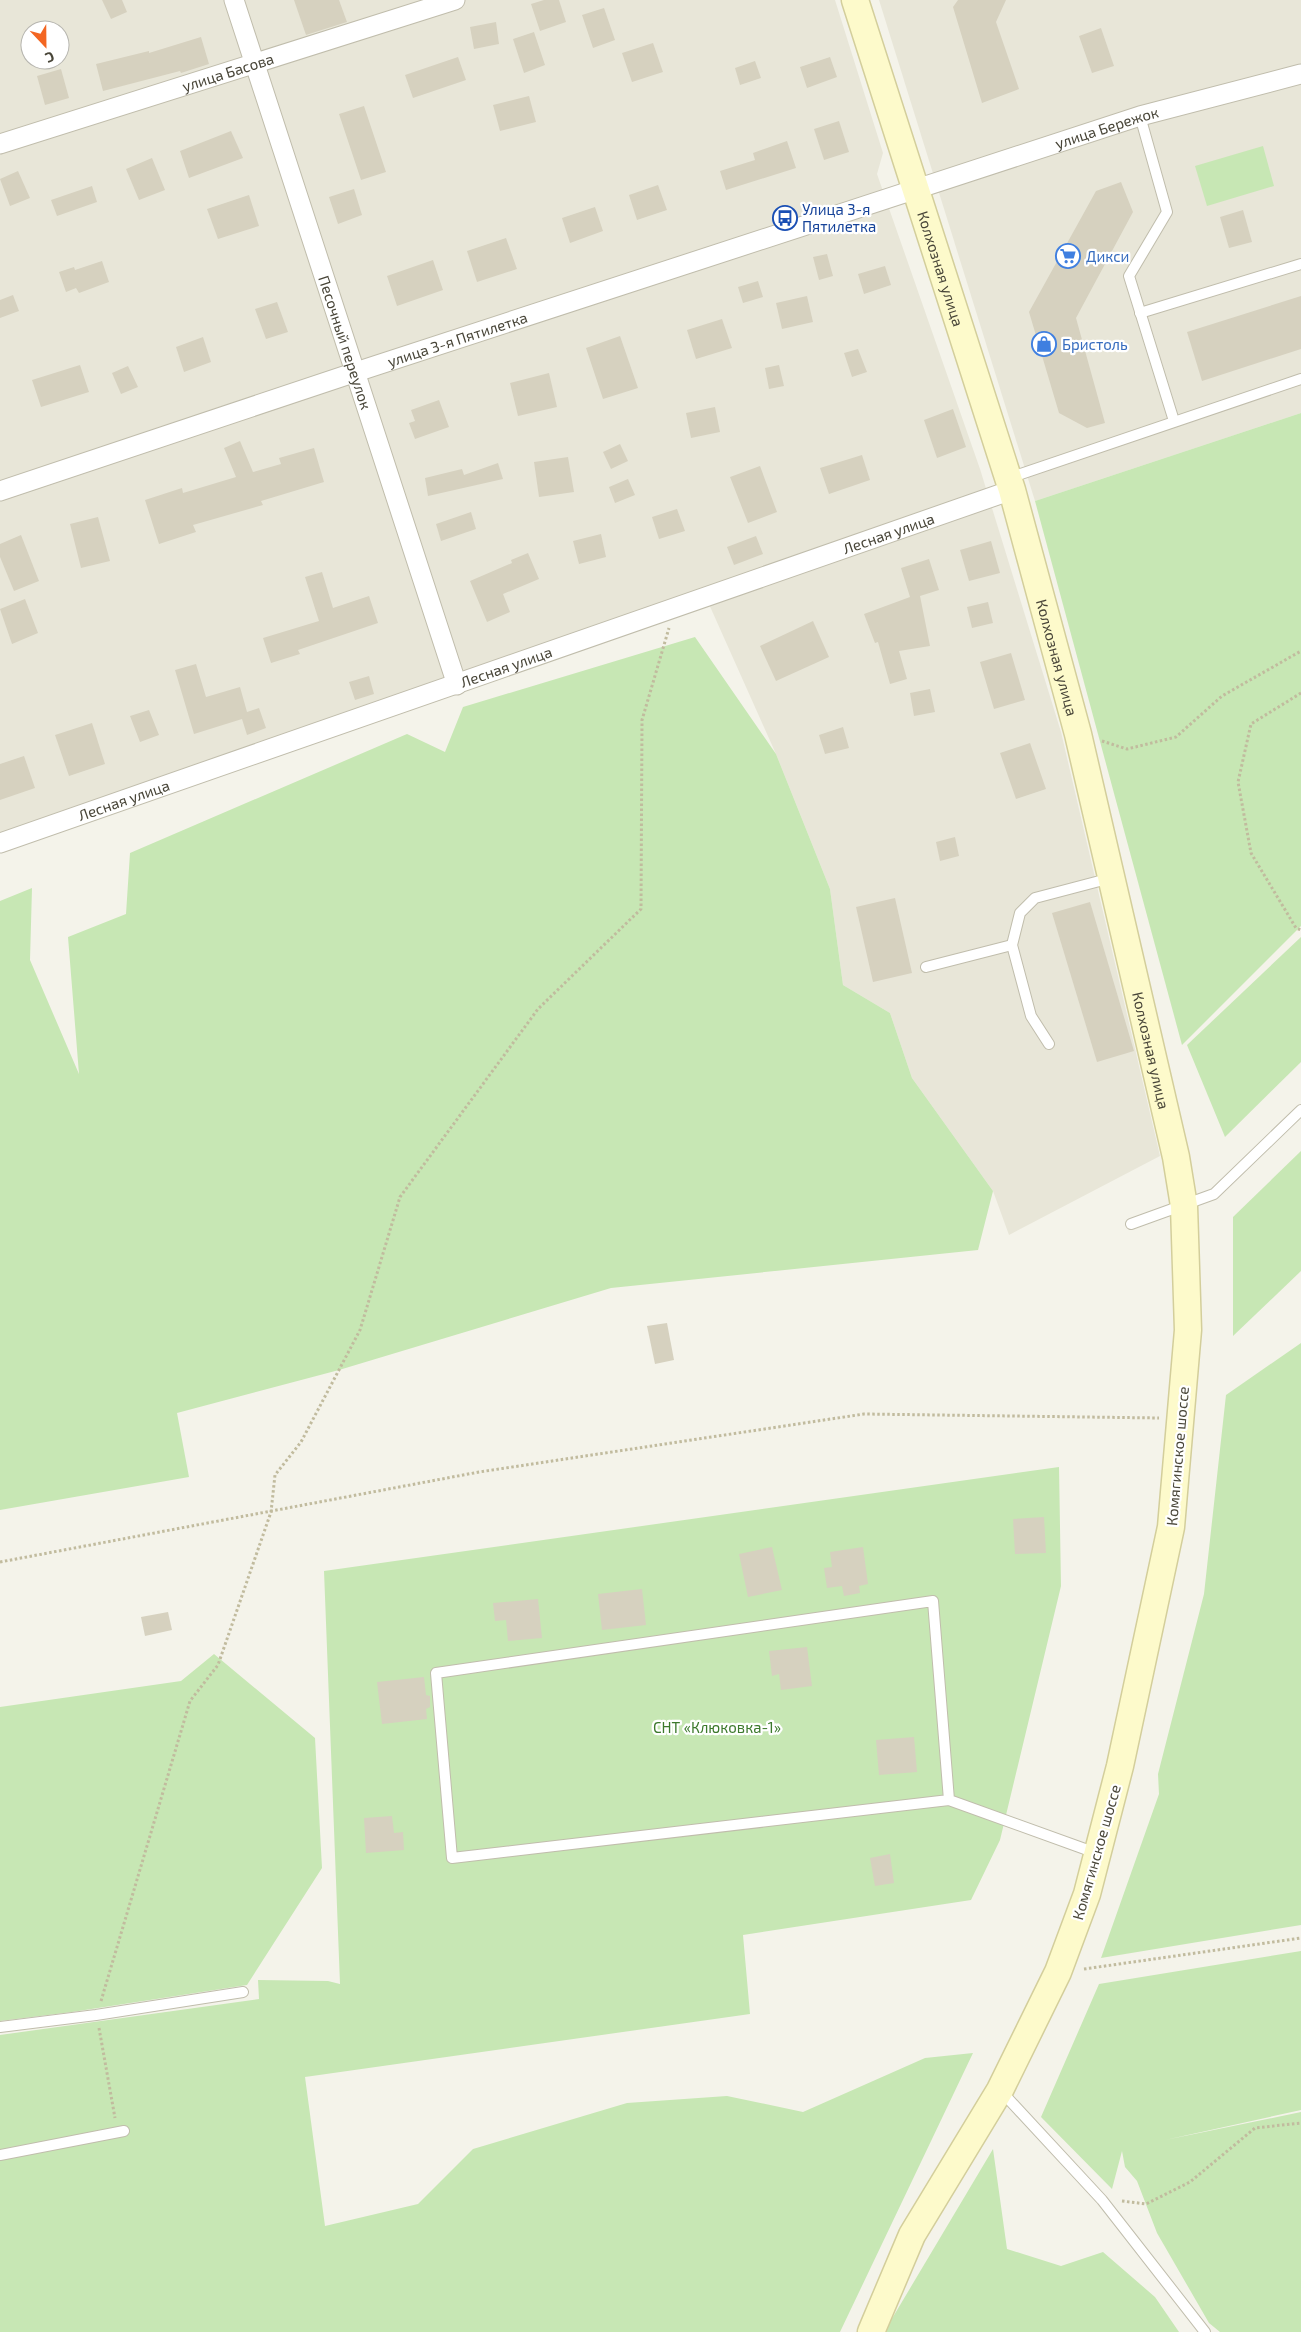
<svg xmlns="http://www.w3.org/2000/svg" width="1301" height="2332" font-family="'Exo 2',sans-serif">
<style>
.residential{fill:#e8e6d8;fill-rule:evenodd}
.green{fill:#c7e7b4}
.building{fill:#d6d1bf}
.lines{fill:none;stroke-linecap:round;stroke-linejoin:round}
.lane-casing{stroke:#c0bdac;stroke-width:12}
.street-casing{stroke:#c0bdac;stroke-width:21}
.secondary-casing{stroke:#d3ce9b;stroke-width:29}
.path{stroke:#c1bb9e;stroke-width:3;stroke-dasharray:2.5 2.5;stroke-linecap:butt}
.lane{stroke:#fff;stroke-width:10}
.street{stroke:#fff;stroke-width:19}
.secondary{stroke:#fdfacb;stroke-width:26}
.labels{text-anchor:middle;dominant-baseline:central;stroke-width:4.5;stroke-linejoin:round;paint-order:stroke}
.street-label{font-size:15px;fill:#484538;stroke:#fff}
.transit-label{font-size:15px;fill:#164399;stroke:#fff;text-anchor:start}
.shop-label{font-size:15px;fill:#366cbe;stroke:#fff;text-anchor:start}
.park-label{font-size:15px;fill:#3c792c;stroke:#fff}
</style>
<rect width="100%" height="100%" fill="#f4f3ea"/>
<g class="residential">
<path d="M0,0H835L883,153L877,174L980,469L1061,732L1160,1156L1009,1235L993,1191L912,1078L890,1013L843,985L830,889L776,754L708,602L0,837ZM30,30H60V60H30Z"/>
<path d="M879,0H1301V413L1035,501Z"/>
</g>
<g class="green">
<path d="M1263,146L1274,186L1207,206L1195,166Z"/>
<path d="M1301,413V926L1182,1045L1035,501Z"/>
<path d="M695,637L776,754L830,889L843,985L890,1013L912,1078L993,1191L978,1250L611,1288L339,1370L177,1413L189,1477L0,1510V901L32,888L30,960L79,1074L68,937L126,914L130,853L407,734L445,752L463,707Z"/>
<path d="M1301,937V1062L1225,1137L1187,1045Z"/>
<path d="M1301,1151V1271L1233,1336V1217Z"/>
<path d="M1301,1343V1925L1101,1958L1159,1794L1158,1774L1204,1594L1226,1395Z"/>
<path d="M1059,1467L1061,1586L1000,1840L971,1900L743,1935L750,2014L305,2077L325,2226L418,2204L473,2149L627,2103L727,2096L803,2112L925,2058L973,2053L840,2332H0V2035L259,1999L258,1980L328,1981L340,1984L324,1571Z"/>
<path d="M214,1654L315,1738L322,1868L247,1985L72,2012L0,2021V1707L181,1681Z"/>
<path d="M1301,1951V2110L1165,2140L1301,2112V2332H1220L1209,2323L1157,2233L1137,2181L1125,2167L1122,2151L1112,2189L1041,2117L1099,1984Z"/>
<path d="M993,2149L1007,2249L1061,2266L1103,2252L1155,2297L1179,2332H884Z"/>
</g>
<g class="building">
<path d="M102,0H122L127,12L111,19Z"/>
<path d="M294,0H339L347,22L306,35Z"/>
<path d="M544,0H559L566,22L540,31L531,4Z"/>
<path d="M958,0H1006L996,22L1019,89L982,103L953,7Z"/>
<path d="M604,8L615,40L593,48L582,15Z"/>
<path d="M496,22L499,44L474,49L470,27Z"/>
<path d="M1101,28L1114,66L1092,73L1079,36Z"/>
<path d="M534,32L545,65L524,73L513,39Z"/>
<path d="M201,37L209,64L181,73L180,71L103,91L96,64L149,51V53Z"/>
<path d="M653,43L663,72L632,82L622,53Z"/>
<path d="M458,57L466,80L413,98L405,75Z"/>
<path d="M830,57L837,77L807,88L800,67Z"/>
<path d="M755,61L761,78L740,85L735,68Z"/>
<path d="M61,69L69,98L45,105L37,76Z"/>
<path d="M529,96L536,122L500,131L493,105Z"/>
<path d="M364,106L386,172L361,180L339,114Z"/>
<path d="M839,121L849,152L824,160L814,129Z"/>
<path d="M231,131L243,158L189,178L180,151Z"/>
<path d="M787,141L796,168L726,190L720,171L755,160L753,153Z"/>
<path d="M152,158L165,190L139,200L126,169Z"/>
<path d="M18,171L30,198L10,206L0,179Z"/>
<path d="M1121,182L1133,212L1076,318L1105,423L1087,428L1059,413L1029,312L1096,191Z"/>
<path d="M658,185L667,210L637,220L629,195Z"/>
<path d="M92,186L97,202L57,216L51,200Z"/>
<path d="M354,189L362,215L338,224L329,197Z"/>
<path d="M249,195L259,226L218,239L207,209Z"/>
<path d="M595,207L603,231L570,243L562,218Z"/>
<path d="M1243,210L1252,242L1229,248L1220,217Z"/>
<path d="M506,238L517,269L477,282L467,251Z"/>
<path d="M827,254L833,276L819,280L813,257Z"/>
<path d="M433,260L443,290L397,306L387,276Z"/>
<path d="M102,261L109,282L79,293L76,288L66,292L59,272L74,267L75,270Z"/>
<path d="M885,266L891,285L864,294L858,274Z"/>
<path d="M758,281L763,297L743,303L738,287Z"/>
<path d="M13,295L19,311L0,318V300Z"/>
<path d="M807,296L813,322L782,329L776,303Z"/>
<path d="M1301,296V349L1202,381L1187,332Z"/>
<path d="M277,302L288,332L266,339L255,309Z"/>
<path d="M722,319L732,348L696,359L687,330Z"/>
<path d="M620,336L638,388L603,399L586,348Z"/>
<path d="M203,337L211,362L184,372L176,347Z"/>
<path d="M858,349L867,372L852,377L844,353Z"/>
<path d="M80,365L89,392L41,407L32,380Z"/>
<path d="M779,365L784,386L769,389L765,368Z"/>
<path d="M128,366L138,387L121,394L112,373Z"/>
<path d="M549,373L557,407L518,416L510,383Z"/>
<path d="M439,400L449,427L415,439L409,423L415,421L411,410Z"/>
<path d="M715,407L720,432L691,438L686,413Z"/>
<path d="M953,409L966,447L937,458L924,420Z"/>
<path d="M240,441L253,472L281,464L279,458L314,448L324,482L261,501L263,505L193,525L196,532L159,544L145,500L182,488L183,493L236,477L224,448Z"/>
<path d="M620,444L628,461L611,469L603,452Z"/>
<path d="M862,455L870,480L829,494L820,468Z"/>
<path d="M568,457L574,492L539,497L534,462Z"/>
<path d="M498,463L503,479L428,496L425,478L462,469L464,475Z"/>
<path d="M760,466L777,512L748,523L730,477Z"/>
<path d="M628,479L635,495L615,503L609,487Z"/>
<path d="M677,509L685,531L659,539L652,517Z"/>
<path d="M471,512L476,529L441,541L436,524Z"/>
<path d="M98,517L110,561L81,568L70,524Z"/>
<path d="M601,534L606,557L579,564L573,541Z"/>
<path d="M21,535L39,581L14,591L0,557V544Z"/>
<path d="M756,536L763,554L734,565L727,547Z"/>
<path d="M991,541L1000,573L969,581L960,550Z"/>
<path d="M528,553L539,579L503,594L510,612L487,622L470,581L512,563L511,560Z"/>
<path d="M929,559L939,590L920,596L930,646L899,651L907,679L890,684L878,642L875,643L864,614L910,597L901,568Z"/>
<path d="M322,572L333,608L369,596L378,623L298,650L300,654L271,663L263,638L319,621L305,577Z"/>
<path d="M25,599L38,633L12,644L0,609Z"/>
<path d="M988,602L993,623L972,628L967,607Z"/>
<path d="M813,621L829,657L776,681L760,646Z"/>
<path d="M1011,653L1025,700L994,709L980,662Z"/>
<path d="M196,664L206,697L240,687L247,712L259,708L266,728L247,735L242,719L194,734L175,670Z"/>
<path d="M369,676L374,694L355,700L349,682Z"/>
<path d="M930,689L935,712L914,716L910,693Z"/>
<path d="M149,710L159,735L140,742L130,716Z"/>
<path d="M92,723L105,764L69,776L55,735Z"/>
<path d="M843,727L849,748L825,754L819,735Z"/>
<path d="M1030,743L1046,789L1016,799L1000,753Z"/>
<path d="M24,756L35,788L0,800V764Z"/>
<path d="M955,837L959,856L940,861L936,842Z"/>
<path d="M895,898L912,973L873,982L856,907Z"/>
<path d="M1090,902L1134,1051L1097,1062L1052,913Z"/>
<path d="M667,1323L674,1360L655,1364L647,1326Z"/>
<path d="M1044,1517L1046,1553L1015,1554L1013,1519Z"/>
<path d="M772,1547L782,1590L748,1597L739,1554Z"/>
<path d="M863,1547L868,1584L859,1586L860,1593L844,1596L842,1586L827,1588L824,1568L832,1567L830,1552Z"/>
<path d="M642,1589L646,1625L602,1630L598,1594Z"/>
<path d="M538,1599L542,1638L508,1641L506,1620L495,1621L493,1603Z"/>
<path d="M168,1612L172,1630L145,1636L141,1617Z"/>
<path d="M807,1647L812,1686L781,1690L779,1674L772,1676L769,1651Z"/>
<path d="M424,1677L426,1695L430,1696V1707L426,1709L427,1719L382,1724L377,1682Z"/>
<path d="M914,1737L917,1772L879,1775L876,1740Z"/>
<path d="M392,1816L394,1833L403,1832L404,1850L366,1853L364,1818Z"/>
<path d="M890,1854L894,1883L875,1886L870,1858Z"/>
</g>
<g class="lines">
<defs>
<g id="lane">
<path d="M1140,116L1167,212L1129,276L1174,421"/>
<path d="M1140,313L1301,264"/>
<path d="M1009,478L1301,379"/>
<path d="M926,967L1012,945"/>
<path d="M1049,1044L1031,1016L1012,945L1020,913L1035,898L1111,878"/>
<path d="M1131,1224L1214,1194L1301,1110"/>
<path d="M949,1800L933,1601L436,1673L452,1858L949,1800L1096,1853"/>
<path d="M0,2027L96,2015L243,1992"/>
<path d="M1001,2091L1102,2200L1205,2332"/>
<path d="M0,2155L124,2131"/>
</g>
<g id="street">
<path id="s1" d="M234,0L457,685"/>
<path id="s2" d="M0,144L455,0"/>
<path id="s3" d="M0,491L356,372L1140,116L1301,74"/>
<path id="s4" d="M0,843L1012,490"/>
</g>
<g id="secondary">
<path id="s5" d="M855,0L1012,490L1078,734L1176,1157L1184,1206L1188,1330L1171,1527L1120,1766L1087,1894L1058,1972L1000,2090L912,2235L871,2332"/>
</g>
</defs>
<use href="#lane" class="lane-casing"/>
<use href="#street" class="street-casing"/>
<use href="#secondary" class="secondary-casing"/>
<g class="path">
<path d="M1301,693L1251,724L1238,782L1251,853L1296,928L1301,930"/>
<path d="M1102,741L1127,749L1176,737L1222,696L1301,651"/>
<path d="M0,1562L479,1472L864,1414L1159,1418"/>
<path d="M1084,1969L1301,1938"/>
<path d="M101,2001L190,1701L218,1665L271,1512L275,1475L301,1442L360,1330L400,1197L538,1009L641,909L642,720L669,628"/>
<path d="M99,2028L115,2118"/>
<path d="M1122,2201L1146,2204L1190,2182L1255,2128L1301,2123"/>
</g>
<use href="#lane" class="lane"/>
<use href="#street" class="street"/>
<use href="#secondary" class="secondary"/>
</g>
<defs>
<symbol id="bus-ring" viewBox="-11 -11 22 22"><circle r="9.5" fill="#fff" stroke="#1a4fb4" stroke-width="1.5"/><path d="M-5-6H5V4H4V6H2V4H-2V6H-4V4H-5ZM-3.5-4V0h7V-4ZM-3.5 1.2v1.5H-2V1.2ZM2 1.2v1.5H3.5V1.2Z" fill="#1a4fb4"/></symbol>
<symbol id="supermarket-ring" viewBox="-11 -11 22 22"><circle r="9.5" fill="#fff" stroke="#3f7fe0" stroke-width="1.5"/><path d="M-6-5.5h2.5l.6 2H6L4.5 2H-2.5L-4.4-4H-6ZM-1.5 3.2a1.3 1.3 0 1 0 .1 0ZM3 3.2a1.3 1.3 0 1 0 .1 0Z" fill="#3f7fe0"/></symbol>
<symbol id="shop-ring" viewBox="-11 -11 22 22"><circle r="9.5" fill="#fff" stroke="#3f7fe0" stroke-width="1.5"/><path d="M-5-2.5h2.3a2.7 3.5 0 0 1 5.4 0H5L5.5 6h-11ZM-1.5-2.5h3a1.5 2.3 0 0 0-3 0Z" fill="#3f7fe0"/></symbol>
</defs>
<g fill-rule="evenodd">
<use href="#bus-ring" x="771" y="204" width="28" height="28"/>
<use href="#supermarket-ring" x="1054" y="242" width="28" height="28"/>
<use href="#shop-ring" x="1030" y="330" width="28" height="28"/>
</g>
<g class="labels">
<g class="street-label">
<text stroke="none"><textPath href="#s2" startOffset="239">улица Басова</textPath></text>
<text stroke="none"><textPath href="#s3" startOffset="1165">улица Бережок</textPath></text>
<text stroke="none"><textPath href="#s5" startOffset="282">Колхозная улица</textPath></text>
<text stroke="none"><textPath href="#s3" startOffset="482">улица 3-я Пятилетка</textPath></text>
<text stroke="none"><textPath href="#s1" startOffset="360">Песочный переулок</textPath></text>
<text stroke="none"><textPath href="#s4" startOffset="941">Лесная улица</textPath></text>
<text stroke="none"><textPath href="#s5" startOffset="688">Колхозная улица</textPath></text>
<text stroke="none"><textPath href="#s4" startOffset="536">Лесная улица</textPath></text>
<text stroke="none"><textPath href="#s4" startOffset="131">Лесная улица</textPath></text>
<text stroke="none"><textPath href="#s5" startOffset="1092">Колхозная улица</textPath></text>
<text transform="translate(1177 1456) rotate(-85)">Комягинское шоссе</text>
<text transform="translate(1096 1852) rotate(-74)">Комягинское шоссе</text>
</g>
<g class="transit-label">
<text x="802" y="209">Улица 3-я<tspan x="802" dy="17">Пятилетка</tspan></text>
</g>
<g class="shop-label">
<text x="1086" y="256">Дикси</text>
<text x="1062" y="344">Бристоль</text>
</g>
<g class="park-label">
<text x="717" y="1727">СНТ «Клюковка-1»</text>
</g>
</g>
<g transform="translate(45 45) rotate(158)"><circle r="24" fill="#ffffff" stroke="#b6b5af"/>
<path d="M0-4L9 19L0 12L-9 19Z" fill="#f36622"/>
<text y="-8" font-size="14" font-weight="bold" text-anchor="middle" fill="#484538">С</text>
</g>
</svg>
